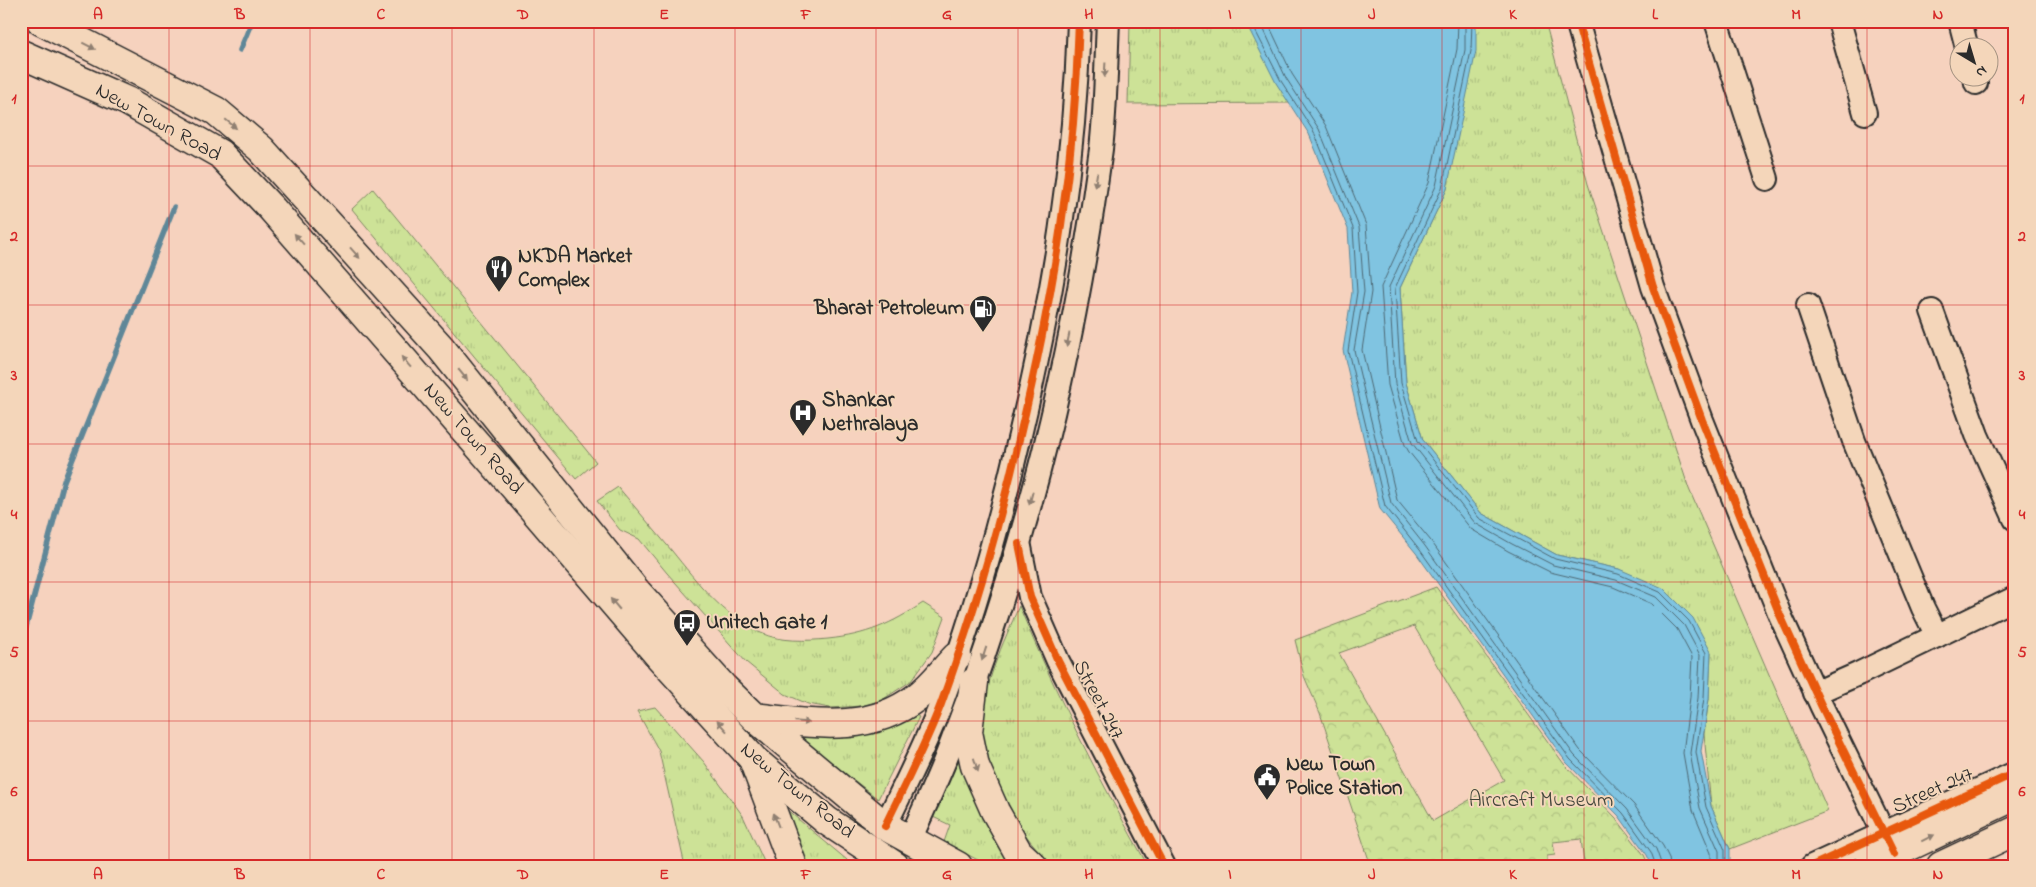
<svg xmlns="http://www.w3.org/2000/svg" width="2036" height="887" font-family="'Indie Flower',sans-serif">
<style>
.grass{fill:url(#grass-tufts);stroke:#7c8661}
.park{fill:url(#park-crowns);stroke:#7c8661;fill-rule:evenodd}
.water{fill:#80c4e1;stroke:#5e8798}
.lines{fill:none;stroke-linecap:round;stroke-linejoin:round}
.shore{stroke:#4d6874;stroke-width:1}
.stream{stroke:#5e8798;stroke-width:5.5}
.minor-casing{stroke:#2b2b2b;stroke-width:26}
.major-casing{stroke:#2b2b2b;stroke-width:31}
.minor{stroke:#f4d6ba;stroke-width:22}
.major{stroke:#f4d6ba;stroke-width:28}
.cycleway-casing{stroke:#f4d6ba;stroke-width:11}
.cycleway{stroke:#e8590c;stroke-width:8}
.oneway{fill:#908072}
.grid{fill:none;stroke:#d62828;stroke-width:1;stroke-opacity:0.55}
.labels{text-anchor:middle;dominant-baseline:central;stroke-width:4;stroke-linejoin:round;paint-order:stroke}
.street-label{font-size:21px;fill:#2b2b2b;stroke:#f4d6ba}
.poi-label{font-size:21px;font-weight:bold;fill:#2b2b2b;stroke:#f4d6ba;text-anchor:start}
.park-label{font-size:21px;fill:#43463b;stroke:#f4d6ba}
.neatline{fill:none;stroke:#d62828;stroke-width:2}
.grid-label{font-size:16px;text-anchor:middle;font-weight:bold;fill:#d62828}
</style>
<defs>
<pattern id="grass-tufts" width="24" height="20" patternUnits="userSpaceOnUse" patternTransform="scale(1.25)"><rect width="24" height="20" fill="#cde297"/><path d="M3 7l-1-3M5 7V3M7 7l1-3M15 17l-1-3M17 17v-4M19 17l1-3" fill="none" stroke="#b0c282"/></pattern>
<pattern id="park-crowns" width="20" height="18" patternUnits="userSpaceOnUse" patternTransform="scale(1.25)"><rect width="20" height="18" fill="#cde297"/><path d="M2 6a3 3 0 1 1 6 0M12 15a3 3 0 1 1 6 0" fill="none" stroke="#b0c282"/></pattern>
</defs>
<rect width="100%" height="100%" fill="#f6d2be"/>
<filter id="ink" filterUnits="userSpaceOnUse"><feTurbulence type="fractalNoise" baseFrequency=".02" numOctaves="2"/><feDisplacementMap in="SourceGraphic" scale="10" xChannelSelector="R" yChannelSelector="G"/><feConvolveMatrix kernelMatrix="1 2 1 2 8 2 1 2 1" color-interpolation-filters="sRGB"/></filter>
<g filter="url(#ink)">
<g class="grass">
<path d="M1130,21H1251L1289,103L1128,104Z"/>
<path d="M1473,21H1545L1588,184L1689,489L1828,811L1730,849L1711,806L1704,734L1709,699L1711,652L1619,569L1557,555L1481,513L1423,440L1406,383L1400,288L1447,189Z"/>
<path d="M373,189L596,462L576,479L352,209Z"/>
<path d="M618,487C636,508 654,530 672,551C697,582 723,616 761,633C780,642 807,641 828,639C867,635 891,624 923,603L945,617L932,652L911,681L882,700L861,706L830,708L808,704L785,694L746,662L667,573L639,539L620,530L597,501Z"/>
<path d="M1019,606C1057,697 1100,781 1148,866H1054C1020,835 995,794 986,749C984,742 982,733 982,726C983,684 1003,644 1019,606Z"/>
<path d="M655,707L704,762L743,816L766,866H685L659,751L637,711Z"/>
<path d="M914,714L919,717L878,799L794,733L852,738L880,731Z"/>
<path d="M961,759L1016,866H989L944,842L950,825L933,817L955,763Z"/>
<path d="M780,804L847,860L845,866H802Z"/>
</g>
<path class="park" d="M1436,587L1564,764L1616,818L1644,855L1649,866H1632L1631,861L1584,863L1581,839L1553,842L1555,855L1547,856V866H1371L1320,713L1304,676L1295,640ZM1414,626L1504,780L1433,821L1339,653Z"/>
<path class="water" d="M1248,21H1476V51L1447,189L1400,288L1406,383L1423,440L1481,513L1557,555L1619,569L1663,588L1693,618L1711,652L1709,699L1701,751L1711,806L1730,849V866H1652L1647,855L1619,816L1566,762L1416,553L1380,509L1343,350L1352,292L1348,229L1309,134L1276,83L1250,31Z"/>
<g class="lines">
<g class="shore">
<path d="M1253,21L1255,30L1281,81L1314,132L1353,228L1357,292L1348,351L1385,506L1420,550L1570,759L1623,813L1651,852L1656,866"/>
<path d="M1260,21L1286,78L1319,129L1359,227L1364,292L1354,350L1391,503L1425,546L1574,755L1627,809L1656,849L1662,866"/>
<path d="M1267,21L1292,74L1326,126L1366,225L1371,292L1362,350L1397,500L1431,541L1580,750L1634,805L1663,846L1669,858L1670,866"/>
<path d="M1458,21L1457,49L1429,183L1381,287L1388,385L1405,445L1409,452L1471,529L1508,551L1550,572L1613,587L1652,604L1677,629L1692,657L1690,697L1683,753L1693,810L1711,853V866"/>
<path d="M1465,21V50L1436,186L1389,287L1395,384L1412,443L1475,523L1512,544L1553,565L1616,580L1656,597L1684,625L1700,655L1698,698L1690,753L1700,808L1719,851V866"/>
<path d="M1472,21L1471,51L1442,188L1395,288L1401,383L1418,441L1479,518L1555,559L1618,574L1660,592L1689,621L1706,653L1704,698L1696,752L1706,807L1725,850V866"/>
</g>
<g class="stream">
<path d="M240,50L252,21"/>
<path d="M21,646L64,481L174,207"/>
</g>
<defs>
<g id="minor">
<path d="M1577,21L1653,287L1702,420L1780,615L1822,707L1894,854"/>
<path d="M1716,21L1767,179"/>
<path d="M1839,21L1865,113"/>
<path d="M1960,21L1967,48"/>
<path d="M1975,78L1976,83"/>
<path d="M1808,305L1854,441L1923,608L1937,636"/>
<path d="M1932,311L1977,435L2015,519"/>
<path d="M1020,547L1030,597L1058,661L1164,866"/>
<path d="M1815,693L1858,674L2015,598"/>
<path d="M885,826C904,786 925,746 941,704C973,617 999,526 1020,435C1053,297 1075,164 1079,21"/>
<path d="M910,840C923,810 937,781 949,750C1024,558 1074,354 1101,149C1106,107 1106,63 1108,21"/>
<path d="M1812,866L2015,773"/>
</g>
<g id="major">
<path d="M41,21L216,111L261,149L441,348L636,591L723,687L754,717L885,826L958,866"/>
<path d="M21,54L127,101L220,154L272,209L502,473L659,656L754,760L827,821L895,866"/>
<path d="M974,682L968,732L975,766L995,811L1018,852L1033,866"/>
<path d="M754,717C810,723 868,735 917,697C932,686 944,669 957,656"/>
<path d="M754,762L793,866"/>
<path d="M1868,866L2015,796"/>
<path d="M1941,866L2015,831"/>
</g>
</defs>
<use href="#minor" class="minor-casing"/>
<use href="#major" class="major-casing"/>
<use href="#minor" class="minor"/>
<use href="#major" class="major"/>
<defs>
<g id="cycleway">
<path d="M1577,21L1653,287L1702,420L1780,615L1822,707L1894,854"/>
<path d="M1019,544L1030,597L1058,661L1164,866"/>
<path d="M885,826C904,786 925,746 941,704C973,617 999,526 1020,435C1053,297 1075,164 1079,21"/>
<path d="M1812,866L2015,773"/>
</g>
</defs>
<use href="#cycleway" class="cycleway-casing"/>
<use href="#cycleway" class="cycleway"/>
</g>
<defs><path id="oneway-solid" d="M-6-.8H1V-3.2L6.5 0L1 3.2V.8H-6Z" transform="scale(1.25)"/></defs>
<g class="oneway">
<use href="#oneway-solid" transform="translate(89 46) rotate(27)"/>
<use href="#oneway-solid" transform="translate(1105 70) rotate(93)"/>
<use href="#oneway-solid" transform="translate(231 124) rotate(40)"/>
<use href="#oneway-solid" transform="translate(1096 180) rotate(99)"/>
<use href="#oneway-solid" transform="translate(299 239) rotate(-131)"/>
<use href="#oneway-solid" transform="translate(355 253) rotate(48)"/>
<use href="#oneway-solid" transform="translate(1068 340) rotate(102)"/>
<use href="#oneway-solid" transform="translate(406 362) rotate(-131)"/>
<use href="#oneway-solid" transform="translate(463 375) rotate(51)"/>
<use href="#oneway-solid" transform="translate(1031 498) rotate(105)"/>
<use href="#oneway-solid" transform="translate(615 604) rotate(-130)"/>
<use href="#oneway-solid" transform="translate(984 654) rotate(108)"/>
<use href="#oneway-solid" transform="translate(802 722) rotate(5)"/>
<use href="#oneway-solid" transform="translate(722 726) rotate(-132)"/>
<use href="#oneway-solid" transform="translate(976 765) rotate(73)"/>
<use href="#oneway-solid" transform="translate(776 820) rotate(-111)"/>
<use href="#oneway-solid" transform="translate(1928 838) rotate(-26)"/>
</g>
</g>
<path class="grid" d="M169,21V866M310,21V866M452,21V866M594,21V866M735,21V866M876,21V866M1018,21V866M1160,21V866M1301,21V866M1442,21V866M1584,21V866M1725,21V866M1867,21V866M21,166H2015M21,305H2015M21,444H2015M21,582H2015M21,721H2015"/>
<defs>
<symbol id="restaurant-pin" viewBox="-11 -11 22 30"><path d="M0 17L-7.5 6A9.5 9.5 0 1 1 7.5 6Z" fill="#2b2b2b" stroke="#f4d6ba"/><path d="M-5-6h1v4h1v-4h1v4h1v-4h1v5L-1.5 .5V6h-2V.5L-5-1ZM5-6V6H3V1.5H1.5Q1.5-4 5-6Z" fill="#fff"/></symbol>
<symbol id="fuel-pin" viewBox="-11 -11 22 30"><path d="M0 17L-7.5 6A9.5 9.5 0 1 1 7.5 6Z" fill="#2b2b2b" stroke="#f4d6ba"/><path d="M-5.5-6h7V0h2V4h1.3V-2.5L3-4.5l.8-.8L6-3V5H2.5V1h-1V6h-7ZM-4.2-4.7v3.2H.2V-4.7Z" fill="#fff"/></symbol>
<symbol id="hospital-pin" viewBox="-11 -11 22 30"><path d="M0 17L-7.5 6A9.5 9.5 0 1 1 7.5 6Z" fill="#2b2b2b" stroke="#f4d6ba"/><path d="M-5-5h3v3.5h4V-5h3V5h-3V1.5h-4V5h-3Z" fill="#fff"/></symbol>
<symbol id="bus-pin" viewBox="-11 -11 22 30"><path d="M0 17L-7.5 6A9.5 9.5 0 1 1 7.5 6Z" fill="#2b2b2b" stroke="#f4d6ba"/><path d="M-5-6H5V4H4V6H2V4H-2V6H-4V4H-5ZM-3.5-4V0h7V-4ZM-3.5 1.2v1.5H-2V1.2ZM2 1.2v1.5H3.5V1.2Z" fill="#fff"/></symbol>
<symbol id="civic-pin" viewBox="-11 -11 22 30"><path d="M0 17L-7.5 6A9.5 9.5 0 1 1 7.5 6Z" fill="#2b2b2b" stroke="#f4d6ba"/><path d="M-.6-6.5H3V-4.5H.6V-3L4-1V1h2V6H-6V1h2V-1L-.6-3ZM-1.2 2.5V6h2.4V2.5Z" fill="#fff"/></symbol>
</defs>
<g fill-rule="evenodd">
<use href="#restaurant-pin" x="483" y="253" width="32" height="43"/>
<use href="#fuel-pin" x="967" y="293" width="32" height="43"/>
<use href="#hospital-pin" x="787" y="397" width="32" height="43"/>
<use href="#bus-pin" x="671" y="607" width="32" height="43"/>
<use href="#civic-pin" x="1251" y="761" width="32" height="43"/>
</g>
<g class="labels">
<g class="street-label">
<text transform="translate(158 123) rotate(29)">New Town Road</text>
<text transform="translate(473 439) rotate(49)">New Town Road</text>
<text transform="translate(1098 700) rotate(62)">Street 247</text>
<text transform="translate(797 791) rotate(39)">New Town Road</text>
<text transform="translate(1933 791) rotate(-24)">Street 247</text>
</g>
<g class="poi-label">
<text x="518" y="257">NKDA Market<tspan x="518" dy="24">Complex</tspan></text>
<text x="964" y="309" text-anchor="end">Bharat Petroleum</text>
<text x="822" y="401">Shankar<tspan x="822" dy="24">Nethralaya</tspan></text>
<text x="706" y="623">Unitech Gate 1</text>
<text x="1286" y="765">New Town<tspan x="1286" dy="24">Police Station</tspan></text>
</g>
<g class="park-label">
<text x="1541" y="801">Aircraft Museum</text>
</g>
</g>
<rect width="2036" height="887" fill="none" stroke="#f4d6ba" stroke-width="55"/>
<g transform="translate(1974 62) rotate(142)"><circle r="24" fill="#f4d6ba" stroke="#a49281"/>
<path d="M0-4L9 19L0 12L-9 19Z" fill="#2b2b2b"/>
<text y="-8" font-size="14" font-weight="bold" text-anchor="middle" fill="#2b2b2b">N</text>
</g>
<rect x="28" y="28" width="1980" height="832" class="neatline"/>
<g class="grid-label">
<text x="98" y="19">A</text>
<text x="240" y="19">B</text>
<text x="381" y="19">C</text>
<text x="523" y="19">D</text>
<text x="664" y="19">E</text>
<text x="806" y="19">F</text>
<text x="947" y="19">G</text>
<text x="1089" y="19">H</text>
<text x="1230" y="19">I</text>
<text x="1372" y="19">J</text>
<text x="1513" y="19">K</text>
<text x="1655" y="19">L</text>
<text x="1796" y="19">M</text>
<text x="1938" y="19">N</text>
<text x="14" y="103">1</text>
<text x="2022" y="103">1</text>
<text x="14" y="241">2</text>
<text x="2022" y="241">2</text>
<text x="14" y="380">3</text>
<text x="2022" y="380">3</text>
<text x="14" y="519">4</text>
<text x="2022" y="519">4</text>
<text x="14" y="657">5</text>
<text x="2022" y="657">5</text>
<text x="14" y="796">6</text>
<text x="2022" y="796">6</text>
<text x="98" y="879">A</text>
<text x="240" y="879">B</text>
<text x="381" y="879">C</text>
<text x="523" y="879">D</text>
<text x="664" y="879">E</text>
<text x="806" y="879">F</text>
<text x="947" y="879">G</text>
<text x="1089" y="879">H</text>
<text x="1230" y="879">I</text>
<text x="1372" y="879">J</text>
<text x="1513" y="879">K</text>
<text x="1655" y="879">L</text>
<text x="1796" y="879">M</text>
<text x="1938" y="879">N</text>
</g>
</svg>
